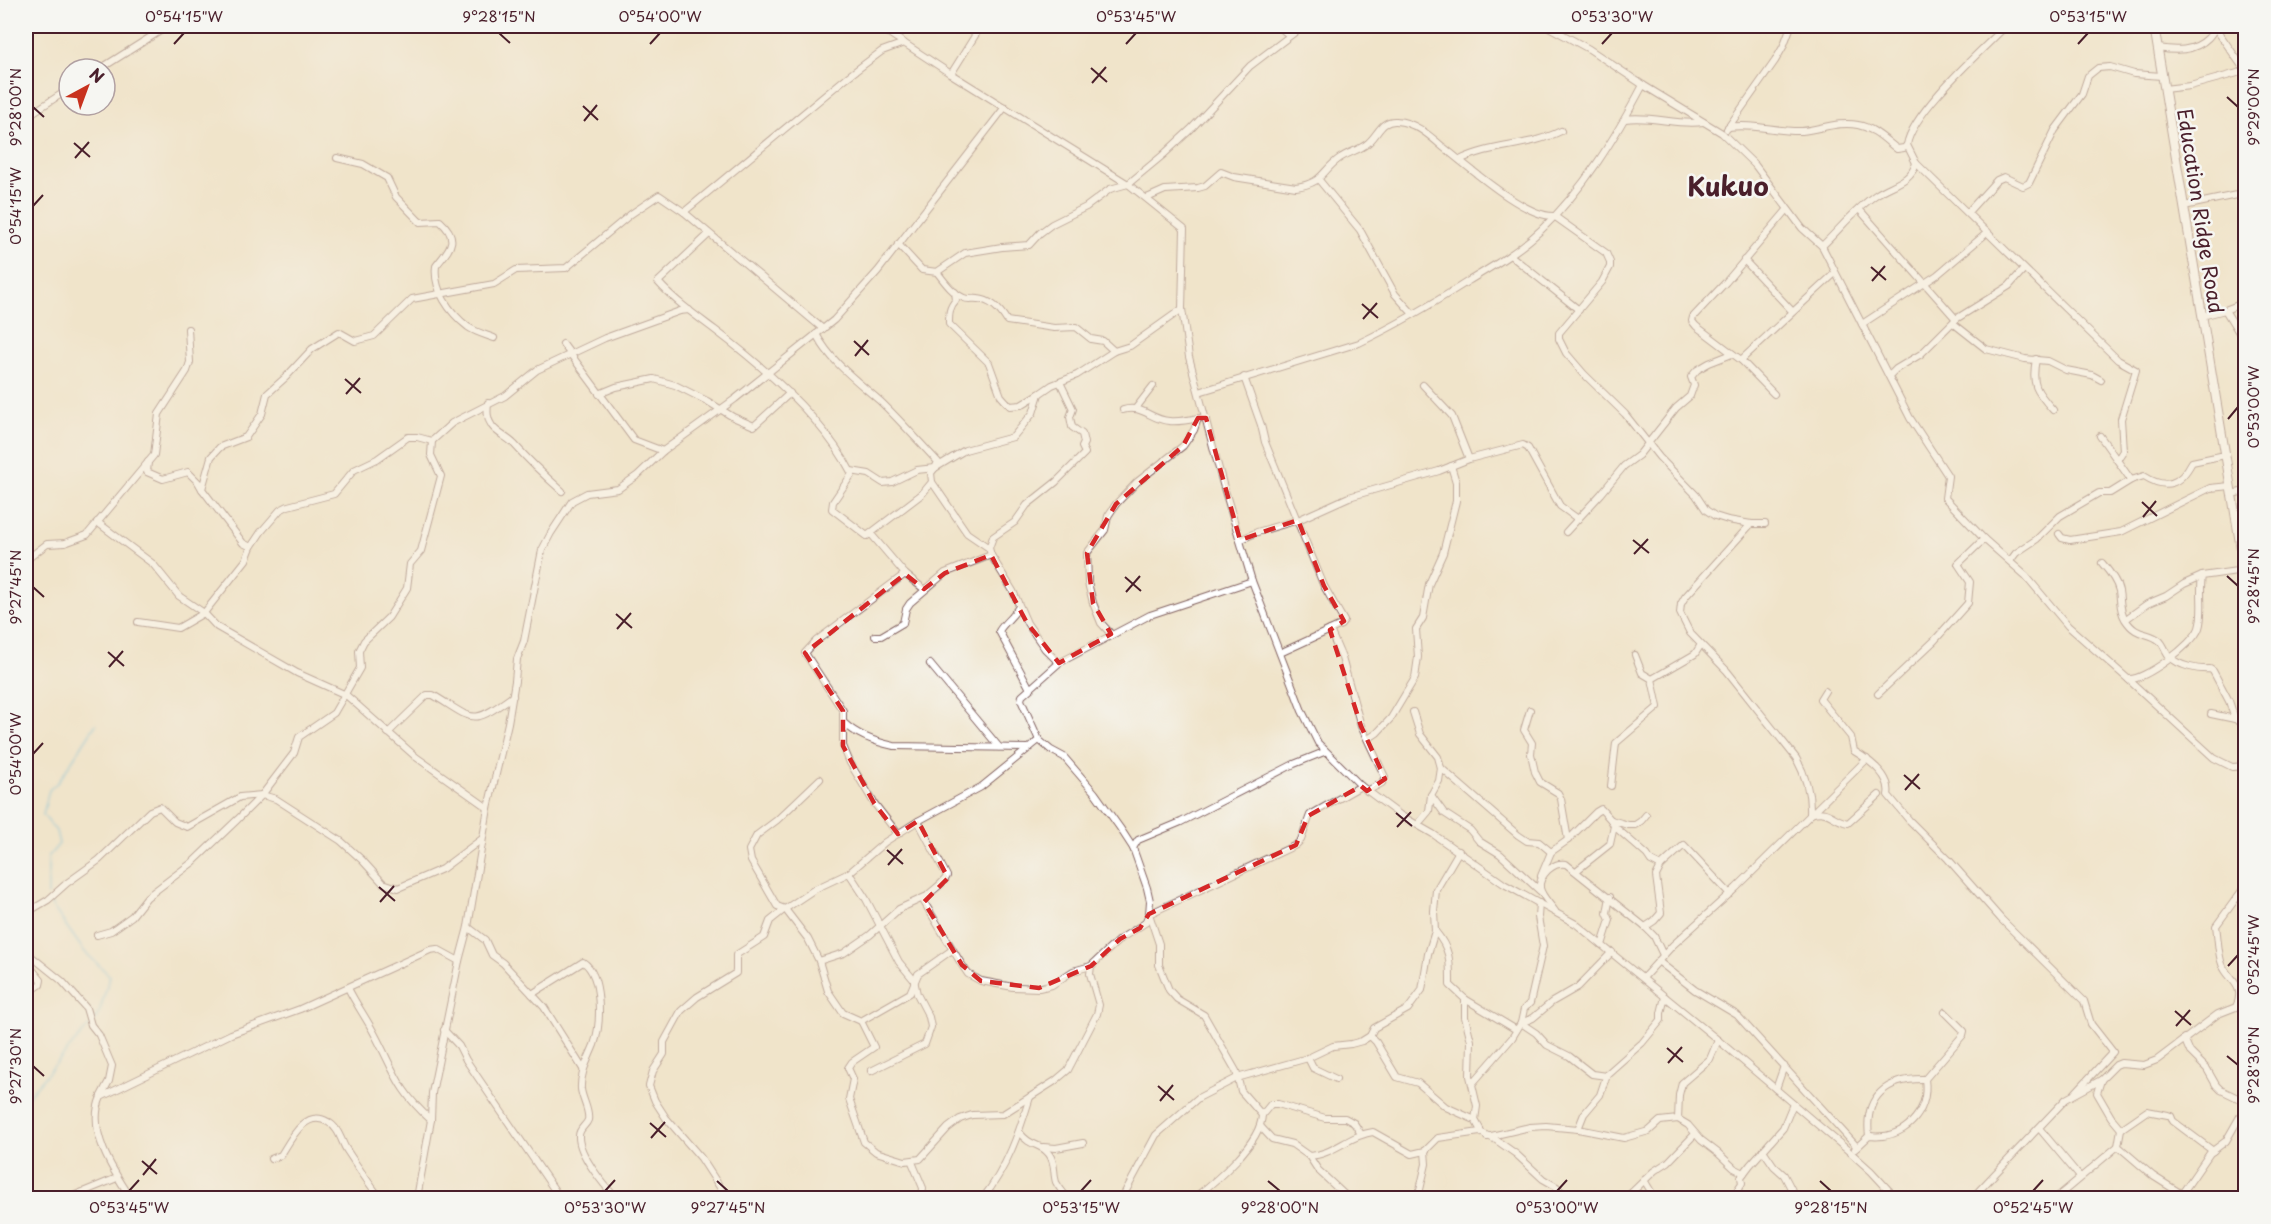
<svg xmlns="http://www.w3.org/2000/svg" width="2271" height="1224" font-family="'Playpen Sans',sans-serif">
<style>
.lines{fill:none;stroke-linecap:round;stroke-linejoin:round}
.stream{stroke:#5ab7d8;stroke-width:1.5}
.street-casing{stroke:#846463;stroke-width:8}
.secondary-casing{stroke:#846463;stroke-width:10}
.street{stroke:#fff;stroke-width:6}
.secondary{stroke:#fff;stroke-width:8}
.marked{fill:none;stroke:#d62828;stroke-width:4.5;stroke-dasharray:12 8;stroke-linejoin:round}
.ticks{fill:none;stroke:#4a1f2b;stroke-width:2}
.labels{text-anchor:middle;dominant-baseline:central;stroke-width:5;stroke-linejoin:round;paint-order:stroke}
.street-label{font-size:20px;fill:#4a1f2b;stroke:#f6f6f2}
.district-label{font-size:26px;font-weight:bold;fill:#4a1f2b;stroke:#f6f6f2}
.neatline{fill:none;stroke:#4a1f2b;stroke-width:2}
.ticks-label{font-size:15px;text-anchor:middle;fill:#4a1f2b}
</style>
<rect width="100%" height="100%" fill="#f6f6f2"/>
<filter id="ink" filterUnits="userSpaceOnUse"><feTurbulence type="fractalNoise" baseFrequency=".0167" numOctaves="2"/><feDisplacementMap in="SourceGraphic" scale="12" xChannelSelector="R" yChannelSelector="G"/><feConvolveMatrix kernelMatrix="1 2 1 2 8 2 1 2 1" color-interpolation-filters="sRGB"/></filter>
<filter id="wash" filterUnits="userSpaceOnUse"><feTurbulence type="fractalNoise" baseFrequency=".008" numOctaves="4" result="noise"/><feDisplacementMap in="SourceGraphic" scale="24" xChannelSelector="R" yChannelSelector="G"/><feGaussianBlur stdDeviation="1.35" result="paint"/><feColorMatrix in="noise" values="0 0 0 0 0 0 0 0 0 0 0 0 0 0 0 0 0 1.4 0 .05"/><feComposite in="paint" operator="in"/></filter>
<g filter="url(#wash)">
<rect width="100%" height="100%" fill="#f0e4ca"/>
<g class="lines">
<g class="stream">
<path d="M48,895V857L59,844L56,831L43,815L49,790L59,781L96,724"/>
<path d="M50,903L84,951L110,976L99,1013L92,1023"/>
<path d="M26,1098L89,1026"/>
</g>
</g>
</g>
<g filter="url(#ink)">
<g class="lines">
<defs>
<g id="street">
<path d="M878,26L951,74L1128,184L1184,229L1182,309L1189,357L1223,484L1252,581L1302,711L1318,743L1361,786L1400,815L1433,834L1504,884L1576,924L1718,1040L1851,1153L1871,1171L1896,1198"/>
<path d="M1278,26L1289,35"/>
<path d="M1547,26L1589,49L1643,85L1722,133L1755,165L1802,228L1822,246C1840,229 1856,208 1877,194C1892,184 1911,182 1916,163L1907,145C1912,112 1981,51 2006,26"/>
<path d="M2214,26L2246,72"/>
<path d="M2158,48C2175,51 2194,52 2208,38C2213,33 2213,28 2221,26"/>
<path d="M100,69L168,26"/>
<path d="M951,74L981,26"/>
<path d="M2164,89L2190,86L2245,71"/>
<path d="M26,117L69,89"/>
<path d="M1625,119C1652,115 1677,126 1703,122"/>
<path d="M1728,127C1753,123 1777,132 1802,131C1821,129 1839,121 1858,125C1874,128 1884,139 1897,149L1904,148L1907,145"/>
<path d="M1727,129L1775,61L1783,47L1791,26"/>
<path d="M337,158L363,164L387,178L396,197L420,222L440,221C461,240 449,249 436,266C433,290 450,313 468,327C475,332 486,335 494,338"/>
<path d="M1460,160C1492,144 1529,147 1561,131"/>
<path d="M1916,163L2118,360L2136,370L2121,419L2123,451L2117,460L2131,480"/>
<path d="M1319,180L1360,230L1395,294L1413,314"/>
<path d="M1147,198L1165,190L1198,188L1205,186L1221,172L1234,177L1296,187C1324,183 1321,171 1340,158C1349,152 1360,150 1368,143C1378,135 1381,120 1396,121C1415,122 1429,135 1443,147C1468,166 1524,217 1554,216L1606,253L1610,262V267L1602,282L1559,333V339L1566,353L1584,374L1625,414L1659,457L1696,495L1706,510L1715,516L1728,520L1751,524H1765"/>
<path d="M2184,206L2246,193"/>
<path d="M1859,209L1956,319"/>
<path d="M684,212L823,329"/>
<path d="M1968,212L1997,180L2004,177L2023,186L2029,183L2055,130L2082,94L2088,76L2098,68L2110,67L2134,74L2162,76"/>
<path d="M709,234L658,282C675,301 695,315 715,330C764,367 824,419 852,474L833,502L832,509L867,536L922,494L932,482L931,473L935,468L965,450L1013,437L1033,413L1039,394L1052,385L1077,375L1114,351L1130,346L1182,309"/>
<path d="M898,244L922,270L937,272C944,281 953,294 964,298C968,300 974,298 978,299C991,300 1001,311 1007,321L1054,328L1076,327L1091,339L1103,341L1114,351"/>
<path d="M1822,246L1910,418L1948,476L1945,498L1984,539L2026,576L2068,626L2128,679C2144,681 2194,644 2199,628C2204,612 2199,593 2202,576L2244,570"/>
<path d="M1510,255L1579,310"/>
<path d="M1744,260L1792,311"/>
<path d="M937,272L965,253L1002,247L1029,245L1040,233L1052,224L1086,207L1110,189L1128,184L1163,155L1191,129L1250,66L1303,26"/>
<path d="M955,292L956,300C949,307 949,314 949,324L989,363L1001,396L1010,406L1021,405L1039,394"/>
<path d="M2225,310L2246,344"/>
<path d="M2202,316L2225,310L2246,302"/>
<path d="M1953,323L1986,349L2025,359L2048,361L2066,370L2092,375L2101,380"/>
<path d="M1862,324L1937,275L1988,232"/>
<path d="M816,334C831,362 856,380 880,401C900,420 919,442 938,462L935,468L917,470L892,482L883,483L869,474L851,471"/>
<path d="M563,344L634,440L663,451"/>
<path d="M2036,359C2031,385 2036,391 2053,410"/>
<path d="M1741,360L1835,273"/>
<path d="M1889,376L1896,369L1921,354L1956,319L2009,286L2023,270"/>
<path d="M1244,377L1261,425L1265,442L1324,586L1344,621L1341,625L1280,653"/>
<path d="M1423,385L1452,416L1469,459"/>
<path d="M1199,392L1359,343C1397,325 1434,303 1470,280C1495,265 1520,250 1541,230C1584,189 1615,138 1643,85"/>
<path d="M599,394L616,387L654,379L675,385L707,401L733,417L754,426L790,393"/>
<path d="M1774,394L1741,360L1696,326L1692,321L1693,317L1726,282L1787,210"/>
<path d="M488,403C487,412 487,419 492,426C498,434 507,437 514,444C529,461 545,476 562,491"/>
<path d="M1136,408L1153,386"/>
<path d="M1123,410C1142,404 1151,420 1169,421C1178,422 1189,420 1198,418"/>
<path d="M2100,436L2117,460"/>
<path d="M148,462L147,472L163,479L188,472L198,482L202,489"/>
<path d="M932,482L967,533L989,548L991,555L1013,591L1027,623L1045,649L1059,663"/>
<path d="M2231,494L2246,491"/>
<path d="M97,522L153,564L179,596L204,613L217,627L297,673L346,695L416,757L488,808"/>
<path d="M1751,524L1685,597L1681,604L1680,613L1690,633L1727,671L1796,758C1806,776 1811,793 1810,814"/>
<path d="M1566,532L1601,494L1624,466L1639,455L1676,408L1690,396L1694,385L1691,377L1697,370L1709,363L1732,354"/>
<path d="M871,534L905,574L924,589"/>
<path d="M2059,534L2062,538L2070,540L2121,532L2210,488L2230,486"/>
<path d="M1240,540L1257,532L1298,520L1349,497L1439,471L1469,459L1523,445L1528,448L1560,506L1578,519"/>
<path d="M251,547L243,543L202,489L211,457L220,447L246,437L262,414L267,394L286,377L312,349L339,332L355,341L374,336L412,299L494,284L516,270L566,268L631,214L659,195L684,212L846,78L882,51L904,43"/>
<path d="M989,548L993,537L1015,522L1027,505L1056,482L1085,453L1082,447L1084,443L1082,434L1072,427L1070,417L1073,409L1060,382"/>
<path d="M26,560L47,544L65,543L87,535L154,455L159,414L187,371L190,362L188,329"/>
<path d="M2010,561L2016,553L2037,539L2060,516L2099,493H2110L2131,480L2144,476C2166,490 2180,485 2192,462L2225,455"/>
<path d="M2102,563C2109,571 2117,581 2119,591C2121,602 2119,609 2125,619C2137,638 2148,631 2160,641C2164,645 2166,653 2170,657C2179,666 2198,670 2210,669L2213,671L2229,701L2235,719L2246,726"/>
<path d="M1019,606C1014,616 1005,621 999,631L1029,687"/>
<path d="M2126,619L2147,604L2166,596L2184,584L2202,576"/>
<path d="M138,622L178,628L204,613L246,560L251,547L261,532L280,510L288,506L334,494L354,470L377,459L408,437H417L432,441L452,423L505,396L537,370L605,338L680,311L689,310"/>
<path d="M1330,630L1342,658L1361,726L1385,777L1382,783L1367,791"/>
<path d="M1111,634L1101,623L1093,603L1088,583L1087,553L1105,530L1108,516L1116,504L1137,482L1183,446L1194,430L1198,418H1206"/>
<path d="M875,636H881L903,623L906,609L910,603L945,573L991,555"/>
<path d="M1635,655L1642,673L1652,679"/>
<path d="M930,664L999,747"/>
<path d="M2129,680L2214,758L2232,767L2246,766"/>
<path d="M1825,691L1820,699L1851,737L1854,751C1869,760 1892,776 1888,795L1909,820L1948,859L2001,919L2084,1001L2091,1024L2113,1052L2075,1093"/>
<path d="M1878,694L1934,641L1968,603L1970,582L1958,564L1984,539"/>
<path d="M1530,710L1524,730L1532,743L1531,754L1535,772L1540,782L1558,793L1561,799L1568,840"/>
<path d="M1413,712L1420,734L1438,757L1441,768L1439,781L1431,795L1429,811L1418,824"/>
<path d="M2211,714L2235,719"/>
<path d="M844,723C858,736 875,742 894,746L1028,748"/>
<path d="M388,733L427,695H433C475,720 470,727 513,696"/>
<path d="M1368,739L1377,733L1391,718L1415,678L1418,657L1416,629L1423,618L1429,584L1443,553L1456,501V482L1451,466"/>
<path d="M1441,768L1518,835L1527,841L1539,842L1551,852"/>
<path d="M820,779L777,820L757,835L749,850L751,861L777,906L785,909L808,939L819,961L828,991L843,1013L861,1021L910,993L918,974L952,950"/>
<path d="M1611,786L1616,743L1658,707L1652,679L1695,654L1700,646"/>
<path d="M1431,795L1444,813L1470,830L1479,841L1500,854L1540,891"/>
<path d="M1811,814C1829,808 1832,820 1848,823L1879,795"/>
<path d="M1611,820L1614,826L1647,855L1651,861L1661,866"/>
<path d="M918,821L947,876C942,887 926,892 924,902L962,965L968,974L981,981L1013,987L1039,988L1052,985L1073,971L1091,966"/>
<path d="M898,834L874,803L850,763L843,746V711L805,653L816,641L905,574"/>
<path d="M1133,848L1138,840L1181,822L1294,764L1324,752"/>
<path d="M1576,871L1610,844L1614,826"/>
<path d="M849,873L866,899L899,962L914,980L917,994L929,1017L931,1027L925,1044L871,1071"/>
<path d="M1541,876L1551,852L1568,840L1596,812L1601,809L1611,820L1628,825H1635L1641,821L1646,815"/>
<path d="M1539,903L1538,917L1543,946L1530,1003L1524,1009L1521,1023L1536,1033L1547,1045L1569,1056L1592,1074L1606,1076"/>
<path d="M1555,911C1544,896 1531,887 1548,870C1554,865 1558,863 1566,864L1645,927L1654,936L1663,955"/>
<path d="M26,913L48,900L67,883L99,860L150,811L160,807L175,822L187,827L240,797L262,795L276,799L341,841L362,860L383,883L398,888L442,869L482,839"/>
<path d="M468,927L485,940L492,955L503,963L544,1007L583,1069"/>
<path d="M1645,927L1654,921L1661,913L1656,876L1661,866L1684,845L1730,894"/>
<path d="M1435,931C1451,950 1450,961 1450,985L1465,999L1515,1029"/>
<path d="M97,935L111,931L132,916L147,897L193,862L238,819L262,795L294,753L299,737L334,713L360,668L359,651L364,641L389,617L407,588L410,564L421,551L441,476L431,455L432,441"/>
<path d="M1602,945L1610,920L1607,913L1610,897"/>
<path d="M26,952L62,981L86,1008L91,1025L99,1035L112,1066L109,1081L101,1096"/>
<path d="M819,961L844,953L870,935L899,909L925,897"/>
<path d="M1658,961L1695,990L1737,1015L1857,1147"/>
<path d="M26,962L41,980L40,985L26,994"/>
<path d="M1643,978L1673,945L1736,888L1867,759"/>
<path d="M348,988C356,1004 366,1018 374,1033C394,1070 397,1090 431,1120"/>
<path d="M532,994L583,962C603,975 601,1025 594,1045C588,1060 580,1073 581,1089C582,1099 590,1111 588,1120C586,1126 579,1128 579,1136C578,1154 604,1185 616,1198"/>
<path d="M1465,999V1017L1471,1041L1470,1076L1477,1106L1475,1120"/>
<path d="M861,1021L874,1047L852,1062L848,1068L853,1079L849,1099L864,1142L876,1152L905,1161L920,1159L948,1128L960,1119L972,1115L1003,1114L1055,1081L1068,1070L1097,1014L1099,1005L1090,974L1091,966L1120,939L1145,923L1149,914L1150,901L1147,888L1133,848L1120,828L1095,793L1064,757L1051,750L1039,740L1021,700L1022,696L1059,663L1150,615L1252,581"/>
<path d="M444,1030L459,1046L466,1060L560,1198"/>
<path d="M1370,1036L1376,1042L1397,1077L1418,1083L1446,1107L1475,1120L1480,1129V1132"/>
<path d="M2184,1038L2190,1052L2207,1069L2216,1085L2221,1090L2246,1102"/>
<path d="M1308,1058L1313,1068L1336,1079"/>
<path d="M2101,1080L2097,1093L2111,1117L2121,1129L2118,1146L2153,1176L2188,1198"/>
<path d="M1472,1084L1512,1038L1521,1023L1533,1018L1552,1002L1578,987L1612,952"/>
<path d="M1776,1089L1784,1066"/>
<path d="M1262,1115L1271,1104H1278L1325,1118H1345L1354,1123L1361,1134"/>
<path d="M1678,1119L1679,1095L1682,1083L1710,1059L1718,1040"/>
<path d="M1260,1126L1272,1139L1292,1144L1309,1156L1318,1170L1348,1198"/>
<path d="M2039,1128L2080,1177"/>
<path d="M1578,1129L1584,1114L1600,1095L1607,1074L1642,1043L1661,1020V1013L1665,997"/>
<path d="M2121,1129L2147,1111L2168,1115L2171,1116L2173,1121L2213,1151"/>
<path d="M1019,1132C1031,1148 1040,1142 1049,1154C1056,1163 1053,1173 1056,1182C1059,1188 1064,1193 1067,1198"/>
<path d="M1869,1136C1864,1096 1887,1078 1925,1079L1963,1035L1964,1031L1945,1012"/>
<path d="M1487,1137L1530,1127L1546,1126L1578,1129L1624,1138L1649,1131L1660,1121L1678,1119L1688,1125L1701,1140L1718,1153L1734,1168L1744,1173"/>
<path d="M1043,1147L1056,1148L1083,1143"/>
<path d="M1855,1149L1869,1136C1904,1140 1930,1113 1925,1079"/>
<path d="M1763,1150L1774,1166L1784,1175L1796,1198"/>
<path d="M1309,1156C1333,1155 1349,1135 1373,1132L1412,1154L1425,1151"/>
<path d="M271,1159L281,1155C290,1141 305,1108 328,1122C338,1127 341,1140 346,1149C357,1166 368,1182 380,1198"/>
<path d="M912,1162L923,1188L922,1198"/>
<path d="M1644,1180L1655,1198"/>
<path d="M2181,1195L2210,1153L2226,1141L2246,1106"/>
<path d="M68,1198L117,1178"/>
<path d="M131,1198C113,1171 86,1130 101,1097L231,1034L300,1009L430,950L437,949L459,961"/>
<path d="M417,1198L431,1120L432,1093L459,961L468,927L488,808L508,723L515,681L517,659L524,641L542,550L551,533L572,501L587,493L618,489L638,475L663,451L735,399L834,320L878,271L1005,107"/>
<path d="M724,1198L725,1195L701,1158L666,1118L655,1101L649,1086L653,1071L664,1054V1042L681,1011L697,997L736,973V955L764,937L770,921L785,909L815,889L849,873L885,842L918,821L981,787L1039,740"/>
<path d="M983,1198C1007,1168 1019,1133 1030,1097"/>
<path d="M1122,1198L1156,1135L1198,1098L1237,1078L1308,1058L1333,1046L1351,1044L1362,1041L1370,1036L1374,1028L1408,1009L1422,990L1428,954L1435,931L1434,911L1436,890L1459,851"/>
<path d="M1194,1198C1216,1181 1261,1143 1262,1115L1241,1091L1236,1071L1204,1015L1177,999L1169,990L1159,965V944L1149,914L1296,845L1301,840L1310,815L1361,786"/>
<path d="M1418,1198L1426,1164L1425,1151L1438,1138L1480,1132L1496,1140L1516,1154L1543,1179L1557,1187L1567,1198"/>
<path d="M1626,1198L1654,1171L1668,1162L1695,1134"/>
<path d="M1732,1198L1742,1183L1741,1177L1750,1165L1783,1128L1793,1104"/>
<path d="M1972,1198L2066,1099L2101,1080L2116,1065L2121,1063L2144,1065L2157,1060L2218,1014L2236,1007C2247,984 2227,980 2222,964C2218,954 2218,938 2216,926L2246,885"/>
<path d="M2056,1198L2118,1146"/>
</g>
<path id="secondary" d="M2154,26L2246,579"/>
</defs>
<use href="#street" class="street-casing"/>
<use href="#secondary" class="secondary-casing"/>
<use href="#street" class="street"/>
<use href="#secondary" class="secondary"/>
</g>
</g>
<path d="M0 0H2271V1224H0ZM1198,418H1206L1240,540L1298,520L1324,586L1344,621L1330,630L1361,726L1385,779L1367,791L1361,786L1308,816L1296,845L1149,914L1140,928L1120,939L1091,966L1039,988L981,981L962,965L924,902L948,878L918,821L898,834L874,803L843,746V711L805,653L905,574L924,589L945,573L991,555L1027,623L1059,663L1111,634L1093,603L1087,553L1116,504L1183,446Z" fill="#f0e4ca" fill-opacity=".55" fill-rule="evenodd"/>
<path class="marked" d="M1198,418H1206L1240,540L1298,520L1324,586L1344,621L1330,630L1361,726L1385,779L1367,791L1361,786L1308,816L1296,845L1149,914L1140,928L1120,939L1091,966L1039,988L981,981L962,965L924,902L948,878L918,821L898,834L874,803L843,746V711L805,653L905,574L924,589L945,573L991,555L1027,623L1059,663L1111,634L1093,603L1087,553L1116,504L1183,446Z"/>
<path class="ticks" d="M499,33L510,43M174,44L184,33M650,44L660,33M1126,44L1136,33M1602,44L1612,33M2078,44L2088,33M1091,68L1107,82M1092,83L1106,67M2227,97L2238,107M583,106L598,120M33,107L44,117M584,121L597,105M74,143L90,157M75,158L89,142M33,206L43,195M1871,267L1886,280M1872,281L1885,266M1362,304L1378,318M1363,319L1377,303M854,341L869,355M855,356L868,340M345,379L361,393M346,394L360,378M2228,419L2238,407M2142,502L2157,516M2143,517L2156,501M1633,540L1649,553M1634,554L1648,539M2227,576L2238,586M1125,577L1141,591M33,587L44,597M1126,592L1140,576M616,614L632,628M617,629L631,613M108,652L124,666M109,667L123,651M33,754L43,743M1904,775L1920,789M1905,790L1919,774M1396,813L1412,826M1397,827L1411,812M887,850L903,864M888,865L902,849M379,887L395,901M380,902L394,886M2228,966L2238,955M2175,1011L2191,1025M2176,1026L2190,1010M1667,1048L1683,1062M2227,1056L2238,1065M1668,1063L1682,1047M33,1066L44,1076M1158,1086L1174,1100M1160,1101L1173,1085M650,1123L666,1137M651,1138L665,1122M142,1161L157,1174M143,1175L156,1159M717,1181L728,1191M1268,1181L1280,1191M1820,1181L1831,1191M129,1191L139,1180M605,1191L615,1180M1081,1191L1091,1180M1557,1191L1567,1180M2033,1191L2043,1180"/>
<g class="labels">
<g class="street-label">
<text transform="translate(2201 211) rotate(81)">Education Ridge Road</text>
</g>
<g class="district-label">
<text x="1728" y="185">Kukuo</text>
</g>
</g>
<rect width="2271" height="1224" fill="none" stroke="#f6f6f2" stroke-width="66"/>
<g transform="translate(87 87) rotate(41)"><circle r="28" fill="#f6f6f2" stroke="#b1a0a2" stroke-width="1.5"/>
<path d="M0-4.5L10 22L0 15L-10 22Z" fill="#c8321e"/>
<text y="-9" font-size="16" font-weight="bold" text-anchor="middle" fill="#4a1f2b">N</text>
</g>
<rect x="33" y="33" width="2205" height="1158" class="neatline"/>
<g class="ticks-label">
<text x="184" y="22">0°54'15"W</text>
<text x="499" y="22">9°28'15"N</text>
<text x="660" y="22">0°54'00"W</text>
<text x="1136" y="22">0°53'45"W</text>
<text x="1612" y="22">0°53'30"W</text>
<text x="2088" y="22">0°53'15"W</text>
<text transform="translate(2254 107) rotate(-90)" y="5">9°29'00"N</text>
<text transform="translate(16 107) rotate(-90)" y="5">9°28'00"N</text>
<text transform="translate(16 206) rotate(-90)" y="5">0°54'15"W</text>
<text transform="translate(2254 407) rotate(-90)" y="5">0°53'00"W</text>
<text transform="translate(2254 586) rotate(-90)" y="5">9°28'45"N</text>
<text transform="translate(16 587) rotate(-90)" y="5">9°27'45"N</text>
<text transform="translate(16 754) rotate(-90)" y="5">0°54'00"W</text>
<text transform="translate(2254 955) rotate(-90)" y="5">0°52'45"W</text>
<text transform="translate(2254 1065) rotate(-90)" y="5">9°28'30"N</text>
<text transform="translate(16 1066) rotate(-90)" y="5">9°27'30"N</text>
<text x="129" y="1213">0°53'45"W</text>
<text x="605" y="1213">0°53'30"W</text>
<text x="728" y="1213">9°27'45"N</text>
<text x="1081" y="1213">0°53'15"W</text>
<text x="1280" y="1213">9°28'00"N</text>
<text x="1557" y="1213">0°53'00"W</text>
<text x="1831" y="1213">9°28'15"N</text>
<text x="2033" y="1213">0°52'45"W</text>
</g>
</svg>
